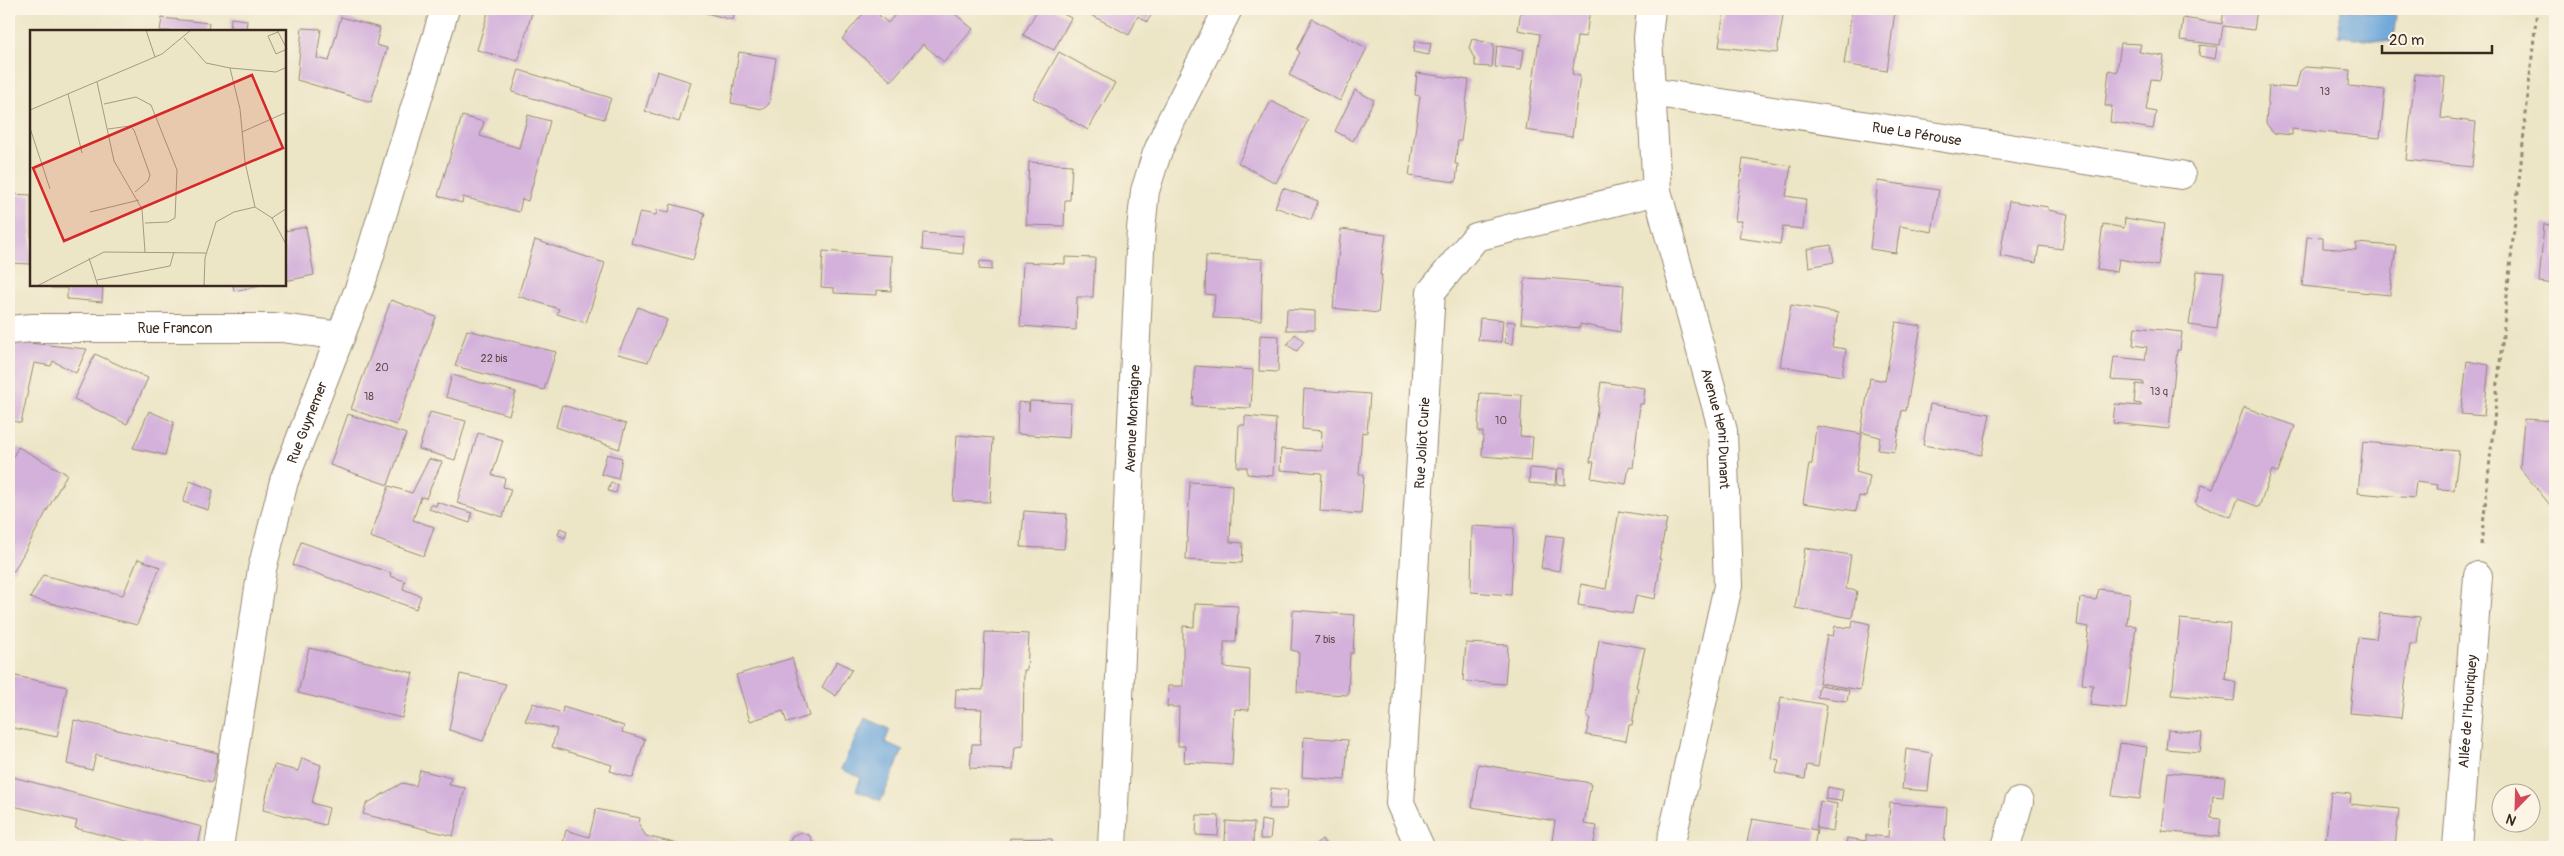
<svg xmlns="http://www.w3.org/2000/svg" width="2564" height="856" font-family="Pangolin,sans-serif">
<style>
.water{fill:#6aa5da;stroke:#52687c}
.building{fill:#d3b1db}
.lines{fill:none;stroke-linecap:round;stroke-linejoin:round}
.street-casing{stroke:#948872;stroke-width:30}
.secondary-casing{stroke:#948872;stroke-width:30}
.path{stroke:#948872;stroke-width:3;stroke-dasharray:4 4;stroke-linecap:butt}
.street{stroke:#fff;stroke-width:28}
.secondary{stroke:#fff;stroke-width:28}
.labels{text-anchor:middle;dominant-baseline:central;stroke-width:4.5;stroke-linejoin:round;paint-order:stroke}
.number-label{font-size:11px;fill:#614c4d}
.street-label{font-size:14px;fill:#3b2a1e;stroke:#fcf5e5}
.inset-road{fill:none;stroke:#a59a83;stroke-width:1}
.view{fill:#d62828;fill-opacity:0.15;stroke:#d62828;stroke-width:2.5}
.inset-edge{fill:none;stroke:#3b2a1e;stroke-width:2.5}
</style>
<rect width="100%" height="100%" fill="#fcf5e5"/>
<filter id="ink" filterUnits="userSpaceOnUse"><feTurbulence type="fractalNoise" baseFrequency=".02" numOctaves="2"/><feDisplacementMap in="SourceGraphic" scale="10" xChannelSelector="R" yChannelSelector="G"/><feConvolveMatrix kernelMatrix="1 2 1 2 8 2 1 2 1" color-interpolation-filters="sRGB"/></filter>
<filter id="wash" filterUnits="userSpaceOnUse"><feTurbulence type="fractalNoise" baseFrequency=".0096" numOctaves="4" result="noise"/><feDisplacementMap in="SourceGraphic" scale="20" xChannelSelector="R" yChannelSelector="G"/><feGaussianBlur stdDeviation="1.12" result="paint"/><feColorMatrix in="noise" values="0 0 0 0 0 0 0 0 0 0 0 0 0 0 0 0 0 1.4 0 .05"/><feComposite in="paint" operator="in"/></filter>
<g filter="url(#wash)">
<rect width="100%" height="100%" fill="#ece5c6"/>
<g class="water">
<path d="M2341,9L2396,15L2393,42L2338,36Z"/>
<path d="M865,718L890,729L885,742L903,750L881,801L856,790L861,778L841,769Z"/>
</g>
<g id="blocks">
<g class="building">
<path d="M489,9H533L518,61L477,50Z"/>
<path d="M691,9H735L733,20Z"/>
<path d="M867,9H872L888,23L900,9H949L973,29L944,62L923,44L891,81L842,39Z"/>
<path d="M1038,9H1054L1071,18L1054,50L1023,35Z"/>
<path d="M1092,9H1155L1147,22L1138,16L1129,35L1089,14Z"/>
<path d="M1521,9H1590L1586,37L1577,36L1575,55L1572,74L1580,76L1572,137L1526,130L1540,34L1518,30Z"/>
<path d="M1724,9H1784L1777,53L1719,47Z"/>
<path d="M1852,9L1895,11L1887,71L1844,64Z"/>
<path d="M2155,9H2172L2171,13Z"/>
<path d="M2224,9H2257L2254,30L2223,26L2220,45L2180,40L2183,18L2222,24Z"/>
<path d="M341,17L380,28L376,45L387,48L371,102L297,80L302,28L321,29L317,58L329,61Z"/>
<path d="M162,18L209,23L208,31H160Z"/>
<path d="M231,18L247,20L246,31H230Z"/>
<path d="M1312,19L1367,48L1340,101L1289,75L1300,52L1297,50Z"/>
<path d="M1472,39L1494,44L1492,67L1475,66V60L1469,48Z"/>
<path d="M1415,41L1431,43L1429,55L1413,52Z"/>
<path d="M2121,43L2141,44L2139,52L2164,56L2160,80L2151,79L2146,110L2156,112L2153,129L2110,122L2112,106H2105L2109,70L2117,72Z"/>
<path d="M2200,45L2217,47L2215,59L2199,56Z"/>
<path d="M1497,46L1524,50L1521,70L1495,67Z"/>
<path d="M739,52L776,58L769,104L763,109L731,103Z"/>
<path d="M1059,52L1115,83L1088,130L1033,98Z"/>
<path d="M2305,67L2350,70L2349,86L2385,90L2380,138L2292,129V135L2273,133L2266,123L2269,86L2296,88L2300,71Z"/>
<path d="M519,70L611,98L604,119L512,92Z"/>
<path d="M657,71L691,82L679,122L645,111Z"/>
<path d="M1417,73L1469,80L1461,141H1458L1455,164H1458L1456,182L1409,176L1420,96L1415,95Z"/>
<path d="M2415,74L2445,77L2441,118L2476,122L2472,167L2406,160Z"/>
<path d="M1355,90L1374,100L1353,141L1335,131Z"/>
<path d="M1271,101L1308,120L1276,183L1238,163Z"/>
<path d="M528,115L550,121L528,201L522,199L519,212L463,197L462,203L438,196L462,116L484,122L480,136L519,148Z"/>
<path d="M1743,158L1791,166L1786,196L1806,199L1803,229L1783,227L1780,244L1739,238L1742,221H1735Z"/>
<path d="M1029,162L1072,165L1070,200H1065L1064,226L1026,225Z"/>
<path d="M1878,181L1939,190L1932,232L1900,226L1896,253L1870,249Z"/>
<path d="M1283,188L1318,201L1311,220L1275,207Z"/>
<path d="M9,194L31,195V264L9,263Z"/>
<path d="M2009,201L2048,207V210L2068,214L2062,249L2039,246L2036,263L2000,256Z"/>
<path d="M671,204L705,213L693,260L631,243L640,212L656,215L657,210L669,212Z"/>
<path d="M2125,218L2164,224L2158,266L2119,259L2117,272L2097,269L2103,224L2124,228Z"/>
<path d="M2544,224L2555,226V284L2539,282Z"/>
<path d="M306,227L314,275L285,281V231Z"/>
<path d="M1341,229L1386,235L1380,275H1382L1378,313L1333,308Z"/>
<path d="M923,233L964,236L963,254L922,250Z"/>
<path d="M2307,237L2323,238V248L2356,250V243L2396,246L2390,295L2302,286Z"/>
<path d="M535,240L605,263L586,323L557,314L559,309L518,296Z"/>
<path d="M1831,245L1834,262L1809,267L1807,249Z"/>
<path d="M823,251L892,256L891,291L877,290V295L834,293V288L821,287Z"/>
<path d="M1206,256L1263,259L1261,320L1213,318L1215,295L1205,294Z"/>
<path d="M1065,257L1095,258L1093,297H1077L1076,330L1020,326L1023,262L1065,264Z"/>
<path d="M980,261L992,262V270L979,269Z"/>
<path d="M2197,271L2224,273L2217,329L2189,325Z"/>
<path d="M1525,278L1546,279V278L1624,285L1620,332L1580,324V328L1521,323Z"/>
<path d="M52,285H103L102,302L67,299V288H51Z"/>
<path d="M233,285H258L259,286L234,291Z"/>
<path d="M391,300L436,317L396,425L351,409Z"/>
<path d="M1791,305L1838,313L1832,347L1846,349L1842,376L1780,366Z"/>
<path d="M638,307L667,320L648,362L618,354Z"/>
<path d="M1287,309L1315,311V330H1286Z"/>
<path d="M1480,318L1503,320L1501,342L1478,340Z"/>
<path d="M1507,321L1515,322L1513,344L1505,343Z"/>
<path d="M1896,322L1921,326L1906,411L1902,410L1895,452L1878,450L1880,437L1861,432L1870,378L1885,381Z"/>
<path d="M2135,327L2182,332L2180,350H2177L2169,429L2113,423L2115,404L2141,406V404L2134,403L2136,384L2143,385V382L2111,380L2114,357L2145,360L2147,347L2133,345Z"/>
<path d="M467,330L556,352L544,390L455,366Z"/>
<path d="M1295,334L1304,341L1297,351L1287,345Z"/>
<path d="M1260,335L1279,336L1278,372L1259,371Z"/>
<path d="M9,341L87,349L76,373L53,361L51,366L34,363L21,423L9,420Z"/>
<path d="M95,354L148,378L127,424L74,399Z"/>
<path d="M2467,361L2489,365L2484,416L2461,414Z"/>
<path d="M1195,366L1253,370L1251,408L1193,406Z"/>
<path d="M452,375L516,392L509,415L446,397Z"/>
<path d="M1601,382L1645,388L1643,404H1640L1633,468L1629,467L1626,484L1591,478L1594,462H1590Z"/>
<path d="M1304,389L1370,394L1367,433L1362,432L1359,474H1364L1361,514L1320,511L1322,473L1280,470L1281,449L1321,451L1322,431L1302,429Z"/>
<path d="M1480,393L1522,395L1520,436L1533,437L1531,460L1482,456L1483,432H1478Z"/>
<path d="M1030,401L1071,403L1069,438L1017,434L1018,402L1029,403V411Z"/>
<path d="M1930,404L1990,414L1982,455L1923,445Z"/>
<path d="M562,405L626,424L619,449L556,427Z"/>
<path d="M2244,407L2295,426L2278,473L2272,470L2259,507L2238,499L2231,517L2195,504L2202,485L2213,489Z"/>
<path d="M149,411L174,422L165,455L133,448Z"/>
<path d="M430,412L466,421L455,460L419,449Z"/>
<path d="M348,414L406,434L388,485L330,465Z"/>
<path d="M1245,416L1276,419L1273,476L1247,474V467H1237L1239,425H1245Z"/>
<path d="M2524,419L2555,421V511L2520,468Z"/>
<path d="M1816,426L1862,434L1856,472L1870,476L1866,497L1859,496L1856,511L1803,503L1809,464H1812Z"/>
<path d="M478,433L503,440L492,475L505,478L503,487L511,489L503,517L457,503Z"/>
<path d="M957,435L993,438L990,502L953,501Z"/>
<path d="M2363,442L2459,451L2454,490L2437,489L2438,485L2416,482L2414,498L2358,493Z"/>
<path d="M18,447L67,474L14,571L9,570V465Z"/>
<path d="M607,454L622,458L618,479L601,474Z"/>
<path d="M429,459L442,462L426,498L421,497L413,520L434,527L424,556L370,537L389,486L412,493Z"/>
<path d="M1530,468L1556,470L1555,485L1529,483Z"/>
<path d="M1558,468L1565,469V485L1557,484Z"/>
<path d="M190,481L213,490L208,510L183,502Z"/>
<path d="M611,482L618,485L616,493L608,491Z"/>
<path d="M1190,482L1232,485L1230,542L1243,543L1242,563L1186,560Z"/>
<path d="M437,502L472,513L470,523L429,509L431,504L436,506Z"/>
<path d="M1024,511L1067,514L1064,549L1021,547Z"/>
<path d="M1619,511L1667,519L1659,559H1661L1655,599L1636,595L1632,614L1578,605L1581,584L1606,589Z"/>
<path d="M1472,526L1514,528L1511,595L1471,592Z"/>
<path d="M560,528L567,531L565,538L558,535Z"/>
<path d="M1546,535L1564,537L1559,571L1541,568Z"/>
<path d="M301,542L391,573L390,576L405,581L403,589L421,596L416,609L293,565Z"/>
<path d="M1805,548L1851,555L1846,589L1857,591L1852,618L1795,608Z"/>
<path d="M138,559L160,567L137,625L30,598L43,575L123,595Z"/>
<path d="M2099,589L2130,593L2127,625L2136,626L2126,709L2090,705L2093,685L2082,684L2089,627L2077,625L2080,598L2096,600Z"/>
<path d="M1195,604L1238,606L1236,642H1224V667L1250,670L1249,710L1235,709L1232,765L1184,762L1185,746H1178L1179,707H1167L1168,686H1183V626L1194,627Z"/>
<path d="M1293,610L1355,615L1353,653H1350L1348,695L1297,692L1299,652L1291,650Z"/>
<path d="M2380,613L2420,617L2417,644H2410L2401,718L2350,713L2358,637L2376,639Z"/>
<path d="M2180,619L2230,624L2225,679L2236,682L2234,701L2172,695Z"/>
<path d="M1853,620L1870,624L1860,690L1819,683L1827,635L1833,636L1835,626L1852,628Z"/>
<path d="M985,632L1029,634L1027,670H1024L1023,746L1015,747L1013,770L970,768L972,744H980L982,709L955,708L956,689L983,690Z"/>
<path d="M1599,640L1645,648L1636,687L1638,688L1632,725H1629L1626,741L1586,735L1590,718L1587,717Z"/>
<path d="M1466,643L1508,645L1505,684L1463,681Z"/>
<path d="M309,648L413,673L402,718L298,693Z"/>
<path d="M792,658L809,716L787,723L783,711L750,721L736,675Z"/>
<path d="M837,661L852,669L836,696L822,687Z"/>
<path d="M460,674L506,684L483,741L449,730Z"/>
<path d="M11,675L67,687L57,737L9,727V688Z"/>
<path d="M1819,685L1849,690L1847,701L1817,697Z"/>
<path d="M1781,697L1827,705L1818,767L1807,765L1805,779L1776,773L1779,760L1771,758Z"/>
<path d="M533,703L562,713L563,707L624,726L622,732L645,739L633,778L610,771L612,765L552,747L557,729L525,721Z"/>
<path d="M74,720L218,753L212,782L96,755L92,770L67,764Z"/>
<path d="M2168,730L2202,733L2200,752L2166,749Z"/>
<path d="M1304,737L1348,740L1345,780L1302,777Z"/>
<path d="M2120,743L2147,747L2140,799L2112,796Z"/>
<path d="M1906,749L1932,753L1928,791L1902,789Z"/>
<path d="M302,758L321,765L312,803L329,808L325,825L263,810L274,765L298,771Z"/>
<path d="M1478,764L1591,783L1584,824L1597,826L1593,847H1551L1555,821L1472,807Z"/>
<path d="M420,770L451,778L449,785L465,788L453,836L363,814L366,804L402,783L416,786Z"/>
<path d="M2168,772L2225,777L2223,797L2213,796L2211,818L2221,819L2219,837L2162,831Z"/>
<path d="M9,776L202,827L198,847H164L143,842L142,845L75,828L77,821L9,805Z"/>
<path d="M1828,787L1843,790L1841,801L1825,799Z"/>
<path d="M1271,788L1288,790L1286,809H1269Z"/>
<path d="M2331,792L2351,794L2350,804L2399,809L2395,847H2325Z"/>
<path d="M1820,801L1837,804L1833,831L1816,828Z"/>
<path d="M1890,803L1947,808L1944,847H1846L1847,838L1866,841V835L1888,837Z"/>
<path d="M596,809L640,818L639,825L646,836L678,844L677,847H562L566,830L589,837Z"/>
<path d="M1197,815L1219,816L1218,836L1196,835Z"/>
<path d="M1752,819L1817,830L1814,847H1746Z"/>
<path d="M1261,820L1272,822L1270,839H1260Z"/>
<path d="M1226,821L1254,823L1253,844L1225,842Z"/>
<path d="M801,832L810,836L815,847H787L792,836Z"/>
<path d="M1010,838L1052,839V847H1009Z"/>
<path d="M1322,839L1328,847H1311Z"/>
</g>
</g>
</g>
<g filter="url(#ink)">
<use href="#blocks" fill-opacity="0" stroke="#948872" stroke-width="1"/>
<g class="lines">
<defs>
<g id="street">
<path id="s1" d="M1651,9L1648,38L1657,191L1723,431L1728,586L1670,847"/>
<path id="s2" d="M1651,92L2181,175"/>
<path id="s3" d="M1112,847L1141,229L1145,191L1157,153L1171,121L1228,9"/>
<path id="s4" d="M1420,847L1400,803L1431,292L1476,237L1657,191"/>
<path d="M2006,847L2019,802"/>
<path id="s5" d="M2457,847L2478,576"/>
</g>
<g id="secondary">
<path id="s6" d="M9,330L32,328H282L341,336"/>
<path id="s7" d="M219,847L262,569L284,481L362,281L445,9"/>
</g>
</defs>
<use href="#street" class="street-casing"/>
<use href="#secondary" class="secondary-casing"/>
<path class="path" d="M2481,545L2537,9"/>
<use href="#street" class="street"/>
<use href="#secondary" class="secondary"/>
</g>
</g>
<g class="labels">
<g class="number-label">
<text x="2325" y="91">13</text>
<text x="494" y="358">22 bis</text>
<text x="382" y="367">20</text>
<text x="2159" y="391">13 q</text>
<text x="369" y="396">18</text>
<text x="1501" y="420">10</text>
<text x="1325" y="639">7 bis</text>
</g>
<g class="street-label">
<text stroke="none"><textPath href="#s2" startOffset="269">Rue La Pérouse</textPath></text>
<text stroke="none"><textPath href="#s6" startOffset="166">Rue Francon</textPath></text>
<text stroke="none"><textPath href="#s3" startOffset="429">Avenue Montaigne</textPath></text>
<text stroke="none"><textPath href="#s7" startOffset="435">Rue Guynemer</textPath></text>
<text stroke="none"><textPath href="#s1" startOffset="428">Avenue Henri Dunant</textPath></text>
<text stroke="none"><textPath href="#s4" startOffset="409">Rue Joliot Curie</textPath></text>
<text stroke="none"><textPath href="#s5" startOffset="136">Allée de l'Houriquey</textPath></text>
</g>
</g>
<g transform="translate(30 30)">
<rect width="256" height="256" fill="#ece5c6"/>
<path class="inset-road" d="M116,0L125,27M247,0L257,19M248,2L238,6L246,24L257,19M154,8L176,33L200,38L210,79L215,132L225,177L242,188M200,38L246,42L257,37M67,52L84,131L112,179L115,222M38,64L52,123M74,74L106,67L121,75L147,140L145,188L138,192L115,193M0,80L132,24L161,0M0,98L20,159M78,99L100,96L104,100L120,145L118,151L105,162M212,102L257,82M60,182L109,170M242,188L257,216M242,188L257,178M59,228L68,256M67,250L140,236L144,222M7,256L74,222L176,223M174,256L175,228L186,192L204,182L225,177"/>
<path class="view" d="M222,45L253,118L34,211L3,138Z"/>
<rect width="256" height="256" class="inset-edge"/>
</g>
<rect width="2564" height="856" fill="none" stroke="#fcf5e5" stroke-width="30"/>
<g transform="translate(2516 808) rotate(203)"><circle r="24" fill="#fcf5e5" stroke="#afa495"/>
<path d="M0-4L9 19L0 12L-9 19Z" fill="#d1495b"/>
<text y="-8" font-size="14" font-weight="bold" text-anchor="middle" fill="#3b2a1e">N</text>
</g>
<path d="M2382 45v8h110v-8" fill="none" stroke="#3b2a1e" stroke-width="2.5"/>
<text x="2389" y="45" font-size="15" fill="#3b2a1e" stroke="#fcf5e5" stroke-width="4" paint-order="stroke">20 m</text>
</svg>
